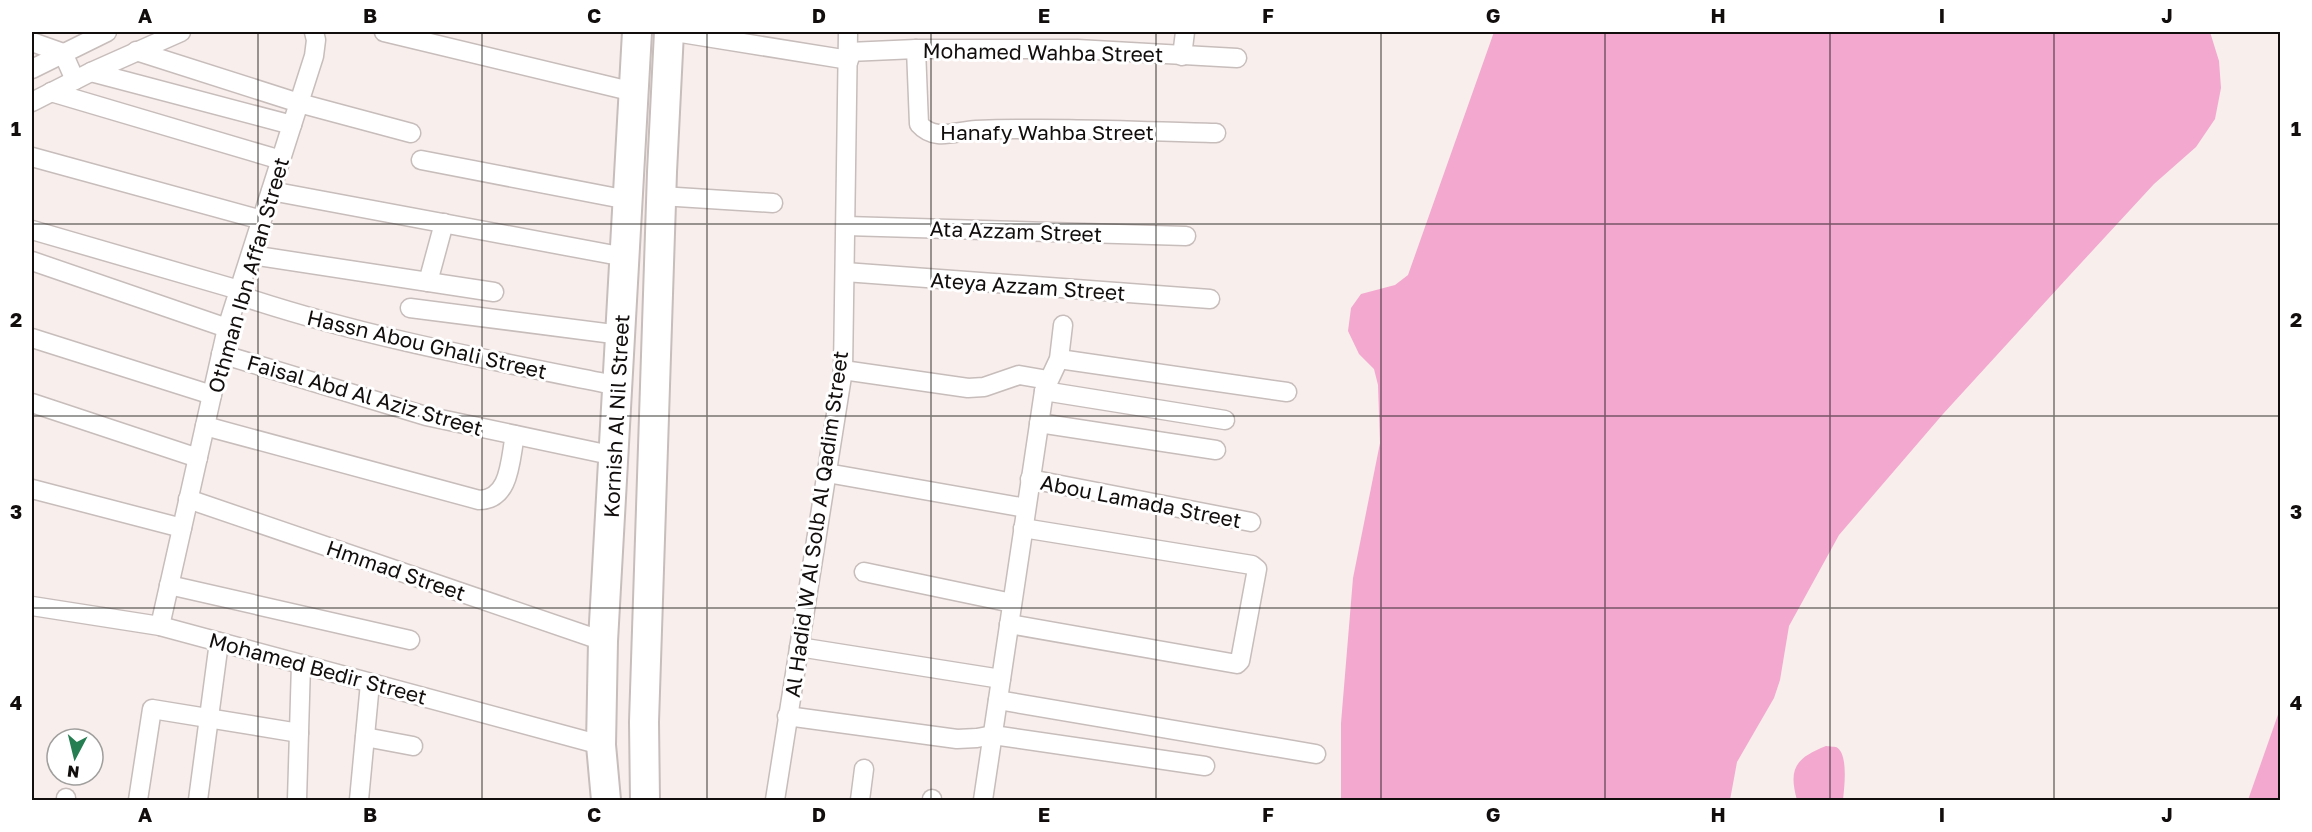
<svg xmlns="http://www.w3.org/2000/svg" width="2312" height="832" font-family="'Golos Text',sans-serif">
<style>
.water{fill:#f3a8d0}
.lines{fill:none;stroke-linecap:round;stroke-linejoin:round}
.minor-casing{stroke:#c7bdbb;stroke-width:21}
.trunk-casing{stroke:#c7bdbb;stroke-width:32}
.minor{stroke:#fff;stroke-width:18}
.trunk{stroke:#fff;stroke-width:28}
.grid{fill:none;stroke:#110e0d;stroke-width:1.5;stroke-opacity:0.55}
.labels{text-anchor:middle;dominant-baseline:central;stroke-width:6;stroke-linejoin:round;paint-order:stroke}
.street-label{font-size:21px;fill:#110e0d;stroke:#fff}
.neatline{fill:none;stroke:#110e0d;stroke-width:2}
.grid-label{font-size:20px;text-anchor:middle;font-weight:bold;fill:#110e0d}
</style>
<rect width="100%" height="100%" fill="#f8eeeb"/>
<g class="water">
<path d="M1494,32H2210L2219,61L2221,88L2215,119L2196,147L2154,184L2070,275L1943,414L1839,535L1789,626L1780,680L1774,698L1737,762L1730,800H1341V723L1353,578L1380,443L1378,385L1374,369L1359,354L1348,331L1351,308L1361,294L1395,285L1408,275Z"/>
<path d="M2280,709V800H2248Z"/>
<path d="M1826,746C1826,746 1835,747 1836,747C1849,753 1844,789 1843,800H1797C1788,768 1796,758 1826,746Z"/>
</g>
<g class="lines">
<defs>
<g id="minor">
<path d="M384,32L634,92"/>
<path d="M675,32L849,60"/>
<path d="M32,42L63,53L75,80"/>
<path d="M916,49L919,124C935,142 955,131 976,130C1055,127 1136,131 1216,133"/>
<path d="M136,51L299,103L411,133"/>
<path d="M849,52L916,49H1077L1237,58"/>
<path d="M1182,56L1185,32"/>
<path d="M32,69L107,32"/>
<path d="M91,72L292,125"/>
<path d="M51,92L281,160"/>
<path d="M32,102L91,72L181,32"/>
<path d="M32,157L262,220"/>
<path d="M421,160L628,200"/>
<path d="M271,191L625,257"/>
<path d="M661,196L773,203"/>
<path d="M846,226L1186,236"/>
<path d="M32,230L239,290"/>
<path d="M251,255L494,292"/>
<path d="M32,261L227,328"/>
<path d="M845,272L1210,299"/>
<path d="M428,282L444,223"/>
<path d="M238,295C363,337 490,360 619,386"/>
<path d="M410,308L621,335"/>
<path d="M32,338L212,395"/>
<path d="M221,354L426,416L615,456"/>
<path d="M1059,359L1287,392"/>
<path d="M843,370L968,388L984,387L1019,375L1048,380"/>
<path d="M1044,391L1225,420"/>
<path d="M32,403L198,458"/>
<path d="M1039,423L1216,450"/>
<path d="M205,426L479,500C511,500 510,458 515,435"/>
<path d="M827,473L1026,508"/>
<path d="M1030,479L1251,522"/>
<path d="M32,489L182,528"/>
<path d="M188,499L603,641"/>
<path d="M864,572L1012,603"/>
<path d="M169,585L410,640"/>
<path d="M32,606L160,626L601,745"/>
<path d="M1009,624L1237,664L1240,661L1257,569L1252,565L1023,528"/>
<path d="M160,626L227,328L314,56L316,40L314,32"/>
<path d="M799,647L1001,679"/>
<path d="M998,700L1316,754"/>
<path d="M787,716L957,739L977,738L993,735L1205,766"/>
<path d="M365,737L413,746"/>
<path d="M66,800V798"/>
<path d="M138,800L152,709L299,733"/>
<path d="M198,800L219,642"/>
<path d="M297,800L301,664"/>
<path d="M359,800L370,683"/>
<path d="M775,800L843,370L848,32"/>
<path d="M860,800L864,769"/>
<path d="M932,800V799"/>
<path d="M983,800L1044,391L1059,359L1063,325"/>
</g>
<g id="trunk">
<path d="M606,800L601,745L603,641L637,32"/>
<path d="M645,800L644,722L662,172L669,32"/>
</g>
</defs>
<use href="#minor" class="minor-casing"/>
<use href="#trunk" class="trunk-casing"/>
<use href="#minor" class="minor"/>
<use href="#trunk" class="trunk"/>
</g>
<path class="grid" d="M258,32V800M482,32V800M707,32V800M931,32V800M1156,32V800M1381,32V800M1605,32V800M1830,32V800M2054,32V800M32,224H2280M32,416H2280M32,608H2280"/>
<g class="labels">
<g class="street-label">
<text transform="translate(1043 52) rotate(1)">Mohamed Wahba Street</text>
<text x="1047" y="132">Hanafy Wahba Street</text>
<text transform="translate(1016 231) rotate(2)">Ata Azzam Street</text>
<text transform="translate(248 275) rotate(-74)">Othman Ibn Affan Street</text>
<text transform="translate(1028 286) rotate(4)">Ateya Azzam Street</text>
<text transform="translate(427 344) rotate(13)">Hassn Abou Ghali Street</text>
<text transform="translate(365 395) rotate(16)">Faisal Abd Al Aziz Street</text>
<text transform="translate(616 416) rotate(-87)">Kornish Al Nil Street</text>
<text transform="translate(1141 501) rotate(11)">Abou Lamada Street</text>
<text transform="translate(816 524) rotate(-82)">Al Hadid W Al Solb Al Qadim Street</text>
<text transform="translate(396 570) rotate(19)">Hmmad Street</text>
<text transform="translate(318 668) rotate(15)">Mohamed Bedir Street</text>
</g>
</g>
<rect width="2312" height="832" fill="none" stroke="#ffffff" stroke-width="66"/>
<g transform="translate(75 757) rotate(187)"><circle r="28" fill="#ffffff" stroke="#a09f9e" stroke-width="1.5"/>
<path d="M0-4.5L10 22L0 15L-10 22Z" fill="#257d52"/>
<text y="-9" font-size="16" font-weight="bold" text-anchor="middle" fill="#110e0d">N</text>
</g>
<rect x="33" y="33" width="2246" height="766" class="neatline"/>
<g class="grid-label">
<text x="145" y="23">A</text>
<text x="370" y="23">B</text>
<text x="594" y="23">C</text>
<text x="819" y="23">D</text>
<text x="1044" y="23">E</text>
<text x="1268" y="23">F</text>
<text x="1493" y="23">G</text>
<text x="1718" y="23">H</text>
<text x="1942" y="23">I</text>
<text x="2167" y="23">J</text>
<text x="16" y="136">1</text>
<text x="2296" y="136">1</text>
<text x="16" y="327">2</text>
<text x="2296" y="327">2</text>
<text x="16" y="519">3</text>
<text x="2296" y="519">3</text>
<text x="16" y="710">4</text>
<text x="2296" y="710">4</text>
<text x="145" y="822">A</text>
<text x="370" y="822">B</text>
<text x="594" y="822">C</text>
<text x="819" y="822">D</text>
<text x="1044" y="822">E</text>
<text x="1268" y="822">F</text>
<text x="1493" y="822">G</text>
<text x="1718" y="822">H</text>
<text x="1942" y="822">I</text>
<text x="2167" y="822">J</text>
</g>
</svg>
